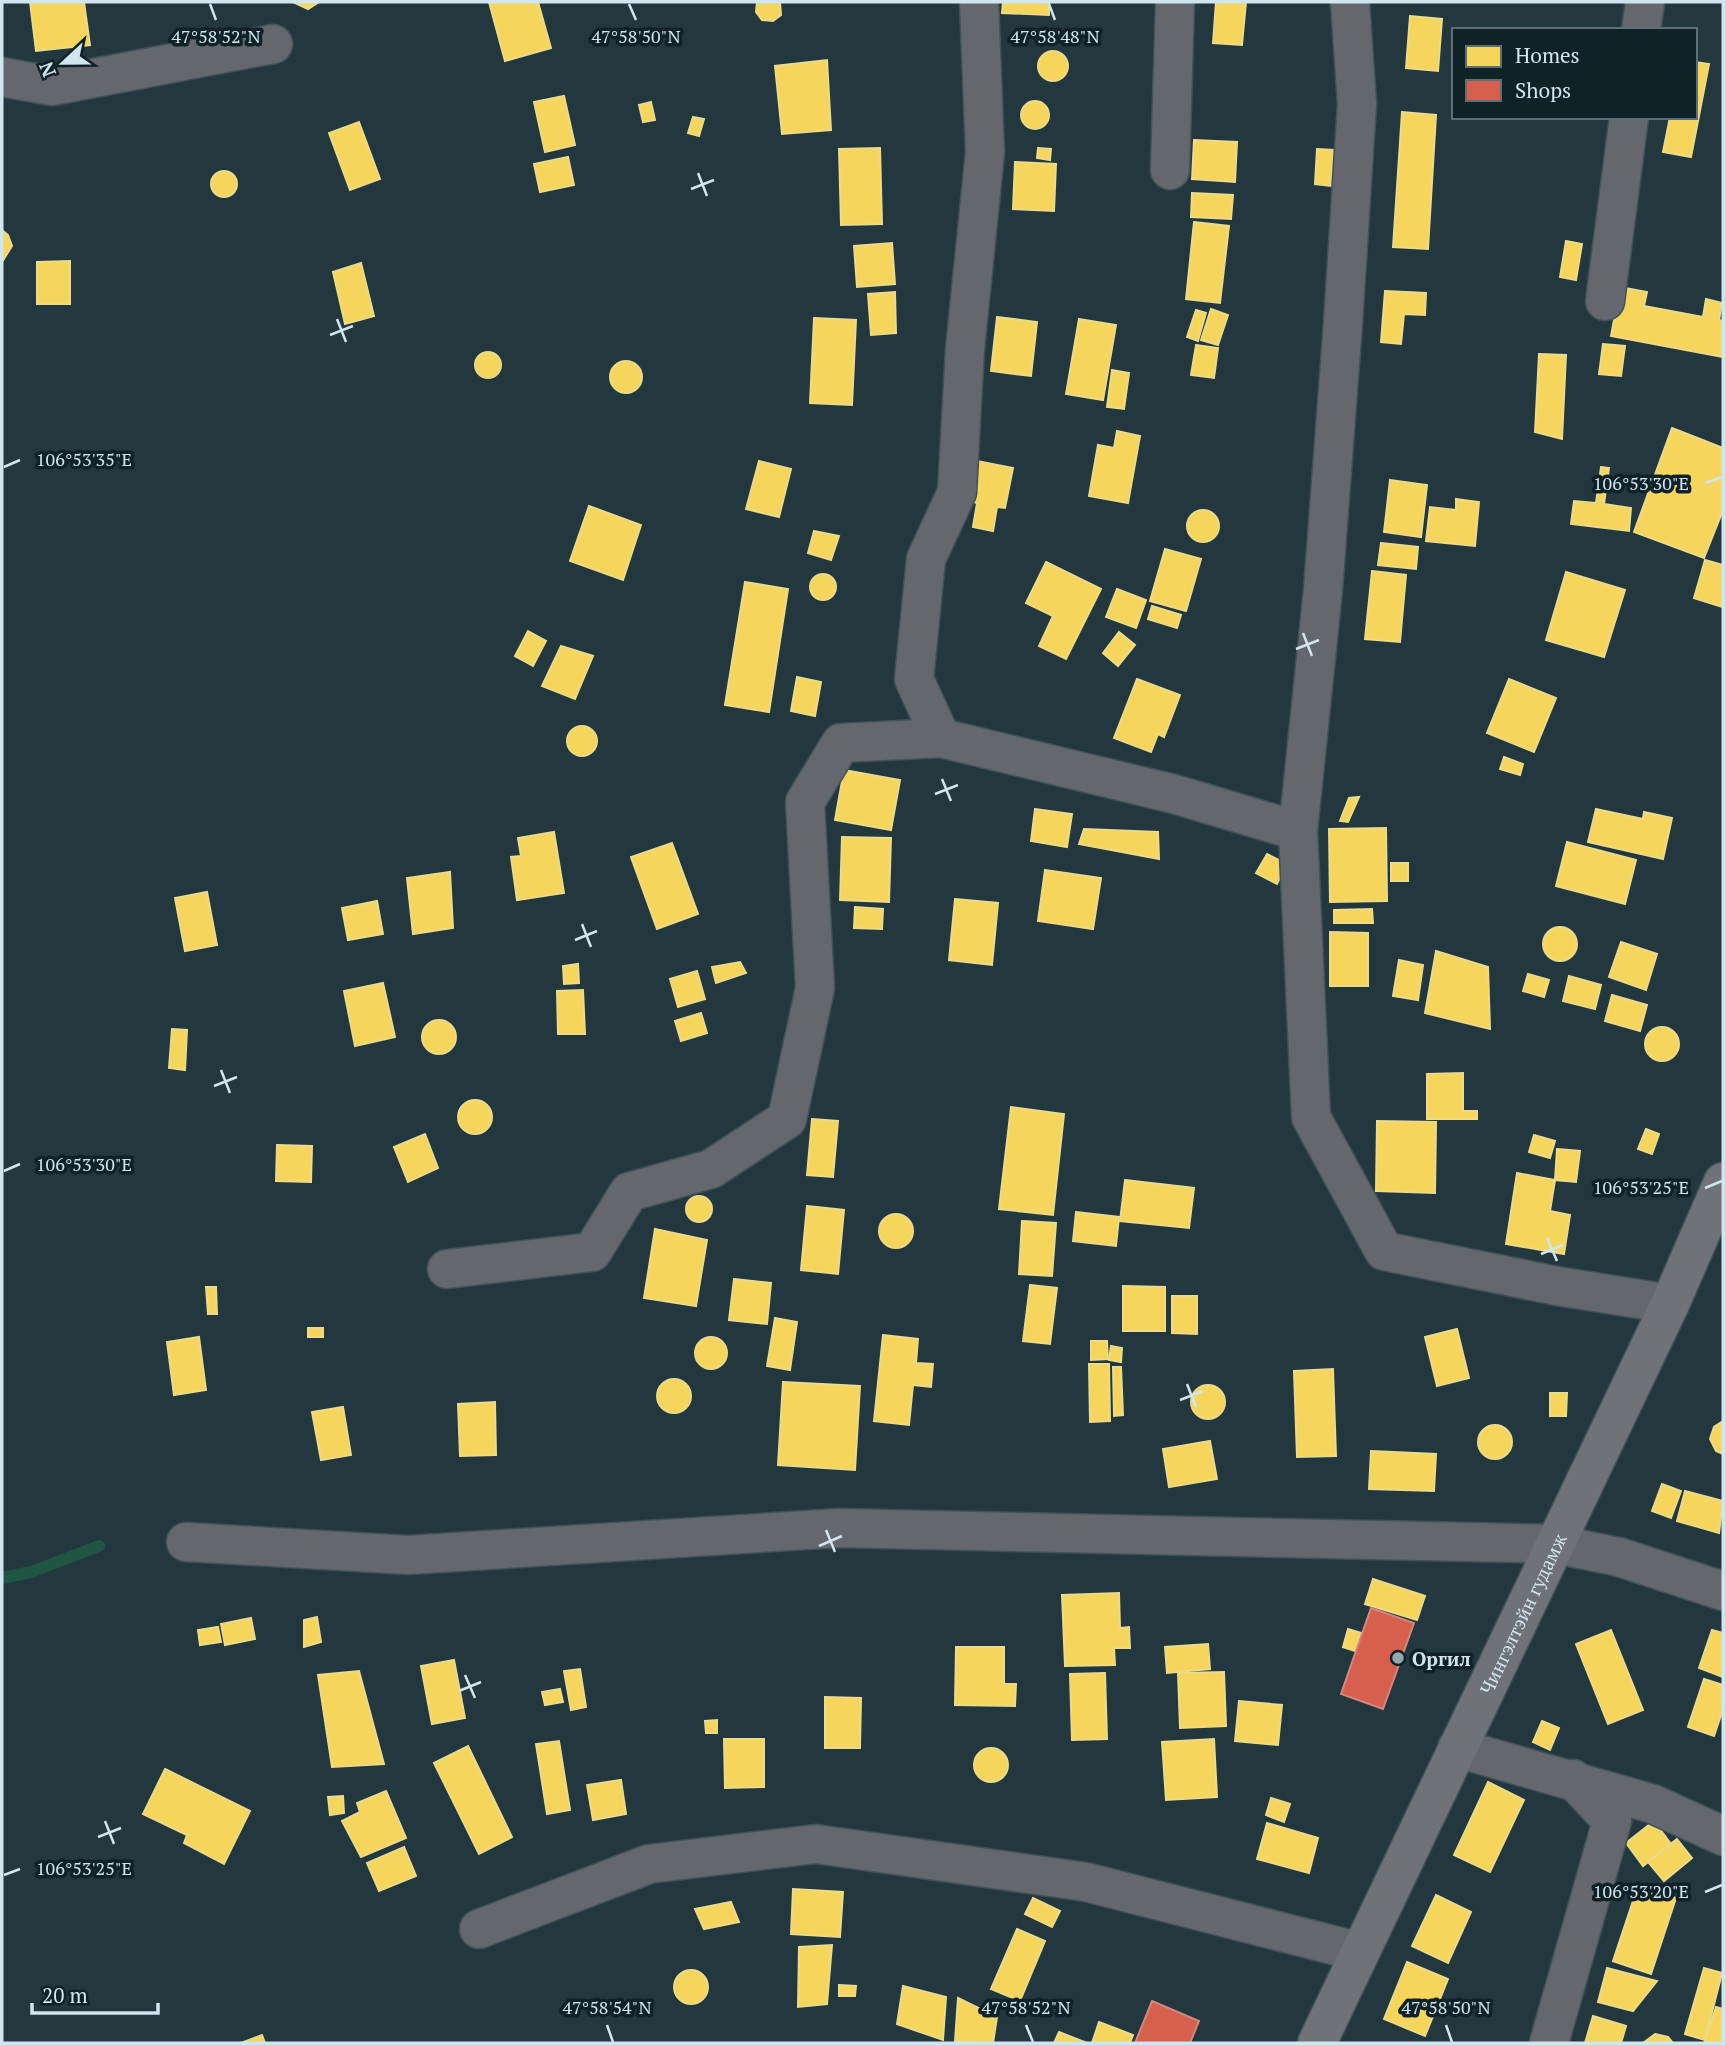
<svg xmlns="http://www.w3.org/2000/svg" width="1725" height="2045" font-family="'PT Serif',serif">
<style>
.homes{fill:#f6d55c;stroke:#ebda88;stroke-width:2}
.shops{fill:#d6604d;stroke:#d4887d;stroke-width:2}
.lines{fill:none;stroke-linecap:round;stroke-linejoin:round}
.stream{stroke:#215543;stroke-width:12}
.minor-casing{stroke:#405258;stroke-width:41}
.secondary-casing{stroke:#405258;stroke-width:41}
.minor{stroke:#64676d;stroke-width:38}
.secondary{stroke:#6f7279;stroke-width:38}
.ticks{fill:none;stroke:#d0e5ee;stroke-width:2.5}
.poi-dot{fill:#93a8b0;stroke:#112128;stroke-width:2.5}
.labels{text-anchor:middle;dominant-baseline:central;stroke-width:7;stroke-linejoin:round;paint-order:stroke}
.street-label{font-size:19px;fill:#d0e5ee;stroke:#112128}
.poi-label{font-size:19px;font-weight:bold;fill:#d0e5ee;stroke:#112128;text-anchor:start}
.ticks-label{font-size:18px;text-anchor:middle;fill:#d0e5ee;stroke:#112128;stroke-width:7;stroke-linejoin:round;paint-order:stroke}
</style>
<rect width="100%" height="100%" fill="#22373e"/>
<g class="homes">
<path d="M30,2H84L90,45L36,51Z"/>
<path d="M293,2H319L308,9Z"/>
<path d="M489,2H538L551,48L505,61Z"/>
<path d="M757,2H780L781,15L773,21L762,20L756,12Z"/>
<path d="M1003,2H1049V15L1002,13Z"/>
<path d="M1216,2H1246L1242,45L1213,43Z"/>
<path d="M1410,16L1442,19L1438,71L1406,68Z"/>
<circle cx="1053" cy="66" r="15"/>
<path d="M827,60L831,130L782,134L775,66Z"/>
<path d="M1695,62L1709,64L1691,157L1663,152L1670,117H1695Z"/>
<path d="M564,96L575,145L545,152L534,102Z"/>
<circle cx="1035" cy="115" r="14"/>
<path d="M651,102L655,120L643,122L639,105Z"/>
<path d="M1402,112L1436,115L1428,249L1393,247Z"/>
<path d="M693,117L704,119L699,136L688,133Z"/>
<path d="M359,122L380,179L350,190L329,133Z"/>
<path d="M1194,140L1237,142L1235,182L1192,179Z"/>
<path d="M880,148L882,224L841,225L839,149Z"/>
<path d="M1038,148L1051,149L1050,160L1037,158Z"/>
<path d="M1317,149L1334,150L1331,186L1315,184Z"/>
<path d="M568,157L574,185L540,192L534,164Z"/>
<path d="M1015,162L1056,164L1054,211L1013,209Z"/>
<circle cx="224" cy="184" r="13"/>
<path d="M1192,193L1233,195L1231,219L1191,217Z"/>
<path d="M1194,222L1229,226L1220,303L1186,299Z"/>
<path d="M2,230L8,235L12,246L2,262Z"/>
<path d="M1566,241L1582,244L1576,280L1560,277Z"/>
<path d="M892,243L895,284L857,287L854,246Z"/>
<path d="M70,261V304H37V262Z"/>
<path d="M361,263L374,316L345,324L333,272Z"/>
<path d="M1620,287L1647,292L1644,306L1703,317L1706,299L1722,303L1719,320L1723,321V357L1611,336Z"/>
<path d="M1385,291L1426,293L1425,315L1404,314L1401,344L1381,342Z"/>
<path d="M895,292L896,333L871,335L868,294Z"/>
<path d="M1211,309L1228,315L1218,345L1201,340Z"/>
<path d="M1196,310L1206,313L1198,341L1187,337Z"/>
<path d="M997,317L1037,322L1031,376L991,371Z"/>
<path d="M814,318L856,320L852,405L810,403Z"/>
<path d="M1079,319L1116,325L1103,400L1066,394Z"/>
<path d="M1603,344L1625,346L1621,376L1599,374Z"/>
<path d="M1196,345L1218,348L1214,378L1191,375Z"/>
<circle cx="488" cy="365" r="13"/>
<path d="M1539,354L1566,355L1562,439L1535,432Z"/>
<circle cx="626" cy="377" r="16"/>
<path d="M1112,370L1129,373L1124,409L1107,407Z"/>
<path d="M1672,428L1723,448V510L1704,558L1634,532Z"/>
<path d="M1117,431L1140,436L1128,503L1089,496L1098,445L1114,448Z"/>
<path d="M759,461L791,469L779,517L746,509Z"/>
<path d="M977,461L1013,468L1005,508L997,507L993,531L973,527L977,503L970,501Z"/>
<path d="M1601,467L1609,468L1604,504L1631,508L1629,531L1571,524L1574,501L1596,503Z"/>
<path d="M1390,480L1427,485L1421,537L1384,532Z"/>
<path d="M1456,499L1479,502L1475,546L1426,541L1430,507L1456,510Z"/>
<path d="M589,506L641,525L623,580L570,561Z"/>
<circle cx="1203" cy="526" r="16"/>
<path d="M814,531L839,536L831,560L808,553Z"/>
<path d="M1381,543L1418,547L1416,569L1378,565Z"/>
<path d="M1165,549L1201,559L1186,611L1150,601Z"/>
<path d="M1705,560L1723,565L1722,607L1694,598Z"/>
<path d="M1046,562L1101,589L1066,659L1039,646L1053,616L1026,603Z"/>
<path d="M1372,571L1406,575L1400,642L1365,639Z"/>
<path d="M1566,572L1625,590L1604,657L1546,640Z"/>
<circle cx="823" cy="587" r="13"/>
<path d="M745,582L788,589L769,712L725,705Z"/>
<path d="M1117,589L1146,600L1136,628L1106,617Z"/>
<path d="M1152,606L1181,615L1177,628L1148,619Z"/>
<path d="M528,631L546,641L533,666L515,656Z"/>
<path d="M1119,632L1135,645L1118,666L1103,653Z"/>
<path d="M561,646L593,656L575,699L542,686Z"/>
<path d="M797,677L821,682L815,716L791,711Z"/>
<path d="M1137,679L1180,695L1164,737L1158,734L1151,752L1114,738Z"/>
<path d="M1509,679L1556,698L1534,752L1487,733Z"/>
<circle cx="582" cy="741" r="15"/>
<path d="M1504,757L1523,764L1520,775L1500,769Z"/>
<path d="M844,770L900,780L891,830L835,820Z"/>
<path d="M1359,797L1348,822L1340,821L1349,798Z"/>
<path d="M1035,809L1072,814L1067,847L1031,841Z"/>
<path d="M1596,809L1643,819L1644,812L1672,818L1663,859L1588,842Z"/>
<path d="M1386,828L1387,901L1330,902L1329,829Z"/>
<path d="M1084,829L1158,832L1159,859L1079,844Z"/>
<path d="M554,832L564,893L517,900L511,857L521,856L518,838Z"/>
<path d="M842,837L891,838L889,902L840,900Z"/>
<path d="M1567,842L1636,860L1625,904L1556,886Z"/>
<path d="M672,843L698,914L657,929L631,857Z"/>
<path d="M1267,854L1287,864L1277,884L1256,873Z"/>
<rect x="1391" y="863" width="17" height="18"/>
<path d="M1045,870L1101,878L1093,929L1038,921Z"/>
<path d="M450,872L453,928L413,934L407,878Z"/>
<path d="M207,892L217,945L185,951L175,898Z"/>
<path d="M955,899L998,903L992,965L949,960Z"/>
<path d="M377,901L383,934L348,940L342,908Z"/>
<path d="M855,907L883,909L882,929L854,928Z"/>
<path d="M1372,909L1373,923H1334V910Z"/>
<circle cx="1560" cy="944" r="17"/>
<path d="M1330,932L1368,933V986H1330Z"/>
<path d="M1621,942L1657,954L1646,990L1609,977Z"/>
<path d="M1436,951L1488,967L1490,1029L1425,1013Z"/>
<path d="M1399,960L1423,965L1418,1000L1393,996Z"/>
<path d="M740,962L746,973L716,983L712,967Z"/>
<path d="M578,964L579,983L564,984L563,966Z"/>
<path d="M697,971L705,999L678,1007L670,979Z"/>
<path d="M1528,974L1549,980L1544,997L1523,991Z"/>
<path d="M1569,976L1601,985L1595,1009L1563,1001Z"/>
<path d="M383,983L395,1037L355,1046L344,991Z"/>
<path d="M583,990L585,1034H558L557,991Z"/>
<path d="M1612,995L1647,1005L1640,1031L1605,1021Z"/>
<path d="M701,1013L707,1033L681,1041L675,1021Z"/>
<circle cx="439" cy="1037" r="17"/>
<circle cx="1662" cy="1044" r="17"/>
<path d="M172,1029L187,1030L185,1070L169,1068Z"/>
<path d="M1463,1073V1111H1477V1119H1427V1074Z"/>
<circle cx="475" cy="1117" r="17"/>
<path d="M1011,1107L1064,1114L1053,1215L999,1209Z"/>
<path d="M812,1119L838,1121L833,1177L807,1175Z"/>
<path d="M1377,1121L1436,1122L1435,1193L1376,1191Z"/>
<path d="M1646,1129L1659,1134L1652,1154L1638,1149Z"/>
<path d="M425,1134L438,1168L408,1182L394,1147Z"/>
<path d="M1534,1135L1555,1141L1550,1158L1529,1152Z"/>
<path d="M277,1145L312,1146L311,1182L276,1181Z"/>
<path d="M1557,1149L1580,1151L1576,1182L1555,1180Z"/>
<path d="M1517,1173L1555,1180L1550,1211L1570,1215L1564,1254L1506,1244Z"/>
<path d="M1125,1180L1194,1188L1189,1228L1120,1221Z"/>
<circle cx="699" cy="1209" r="13"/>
<path d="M807,1206L844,1210L838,1274L801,1270Z"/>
<path d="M1076,1212L1119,1217L1116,1246L1073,1241Z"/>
<circle cx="896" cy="1231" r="17"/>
<path d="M1022,1221L1056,1223L1052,1276L1019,1274Z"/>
<path d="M655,1229L707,1240L696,1306L644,1298Z"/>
<path d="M734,1279L771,1283L767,1324L729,1320Z"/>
<path d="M1030,1285L1057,1288L1050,1344L1023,1341Z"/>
<path d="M1123,1286L1165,1287V1331H1123Z"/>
<path d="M206,1287H216L217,1314H208Z"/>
<path d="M1172,1296H1197V1334L1172,1333Z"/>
<path d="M775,1318L797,1322L790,1370L767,1366Z"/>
<rect x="308" y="1328" width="15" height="9"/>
<path d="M1457,1329L1469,1378L1437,1386L1425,1337Z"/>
<path d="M883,1335L918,1339L916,1363L933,1364L931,1387L913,1385L909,1425L874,1421Z"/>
<circle cx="711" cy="1353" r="16"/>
<path d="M199,1337L206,1390L174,1395L167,1342Z"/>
<path d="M1091,1341H1107L1108,1359L1091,1360Z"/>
<path d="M1111,1346L1122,1348L1121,1362L1109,1360Z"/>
<path d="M1089,1364H1109L1110,1421L1090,1422Z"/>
<path d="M1113,1367H1121L1123,1415L1114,1416Z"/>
<path d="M1333,1369L1336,1456L1297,1457L1294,1371Z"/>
<circle cx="674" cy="1396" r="17"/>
<path d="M783,1382L860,1386L855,1470L778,1465Z"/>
<circle cx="1208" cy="1402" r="17"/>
<path d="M1550,1393H1567L1566,1416H1550Z"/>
<path d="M495,1402L496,1455L460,1456L458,1404Z"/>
<path d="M343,1407L351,1455L321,1460L312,1412Z"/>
<path d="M1723,1421V1454L1716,1451L1710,1439L1714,1427Z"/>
<circle cx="1495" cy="1442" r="17"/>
<path d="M1210,1441L1217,1479L1169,1487L1163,1449Z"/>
<path d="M1371,1451L1436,1454L1434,1491L1369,1489Z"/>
<path d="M1662,1484L1681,1491L1671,1518L1652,1511Z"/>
<path d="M1685,1491L1723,1501L1719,1533L1677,1521Z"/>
<path d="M1373,1579L1425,1596L1417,1620L1365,1604Z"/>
<path d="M1119,1593L1120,1628L1129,1627L1130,1648H1114L1115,1665L1065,1666L1062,1595Z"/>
<path d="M317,1617L321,1642L304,1647V1620Z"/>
<path d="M251,1618L255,1639L225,1645L221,1624Z"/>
<path d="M218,1627L221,1642L200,1645L198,1630Z"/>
<path d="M1348,1629L1361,1633L1355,1651L1343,1647Z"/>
<path d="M1611,1630L1643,1710L1608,1724L1576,1644Z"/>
<path d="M1712,1630L1723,1633V1677L1699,1668Z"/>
<path d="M1208,1644L1210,1669L1167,1673L1165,1647Z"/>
<path d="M956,1647H1004V1684H1016L1015,1706L955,1705Z"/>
<path d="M454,1660L465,1718L432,1724L421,1666Z"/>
<path d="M580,1669L586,1707L571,1710L564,1671Z"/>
<path d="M359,1671L384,1764L332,1767L318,1675Z"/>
<path d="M1224,1672L1226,1726L1180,1728L1178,1673Z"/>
<path d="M1105,1673L1107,1739L1072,1740L1070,1674Z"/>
<path d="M1704,1679L1723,1685V1709L1714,1736L1688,1727Z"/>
<path d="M560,1689L563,1702L545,1705L542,1692Z"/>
<path d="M825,1697L861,1698L860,1748H825Z"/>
<path d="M1239,1701L1282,1705L1278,1745L1235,1741Z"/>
<path d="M717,1720V1733H706L705,1721Z"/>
<path d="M1542,1721L1559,1728L1550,1750L1533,1742Z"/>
<path d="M724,1739H764V1787L725,1788Z"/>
<path d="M1214,1739L1217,1797L1166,1800L1162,1742Z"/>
<path d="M559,1741L570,1810L547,1814L536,1744Z"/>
<path d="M468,1746L512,1837L479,1854L434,1763Z"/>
<circle cx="991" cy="1765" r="17"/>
<path d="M165,1769L250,1811L224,1864L184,1843L187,1835L143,1814Z"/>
<path d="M621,1780L626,1814L593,1820L587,1785Z"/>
<path d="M1488,1782L1524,1800L1490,1872L1454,1855Z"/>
<path d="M386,1791L406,1838L361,1857L342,1821L360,1812L357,1803Z"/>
<path d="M343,1796L344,1813L330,1815L328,1797Z"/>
<path d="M1271,1798L1290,1804L1284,1822L1266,1815Z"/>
<path d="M1654,1821L1671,1844L1643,1866L1626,1843Z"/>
<path d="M1267,1823L1318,1838L1309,1873L1257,1859Z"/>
<path d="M1677,1839L1692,1858L1664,1881L1648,1862Z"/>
<path d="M404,1847L416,1876L379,1891L367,1863Z"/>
<path d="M1638,1886L1676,1898L1651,1974L1613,1961Z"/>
<path d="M793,1889L843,1892L840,1937L791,1934Z"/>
<path d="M1436,1895L1471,1912L1448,1963L1412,1946Z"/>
<path d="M1033,1898L1060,1911L1052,1927L1025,1914Z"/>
<path d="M731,1902L739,1922L704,1929L695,1909Z"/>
<path d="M1017,1929L1045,1941L1020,2001L991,1989Z"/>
<path d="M832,1945L827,2004L798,2007L799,1947Z"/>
<path d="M1407,1962L1448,1979L1425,2036L1384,2019Z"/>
<path d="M1607,1968L1657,1981L1633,2011L1598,2002Z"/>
<path d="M1704,1968L1722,1973L1705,2040L1685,2034Z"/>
<circle cx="691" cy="1987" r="17"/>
<path d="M839,1985L856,1986L855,1996H839Z"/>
<path d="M903,1986L946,1997L943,2040L897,2024Z"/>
<path d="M958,1998L997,2017L993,2043L955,2041Z"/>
<path d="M1716,2007L1723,2009V2043H1704Z"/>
<path d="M1593,2016L1626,2026L1621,2043H1585Z"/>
<path d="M1099,2022L1133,2035L1130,2043H1092Z"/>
<path d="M1059,2032L1087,2043H1054Z"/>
<path d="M1655,2034L1668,2037L1673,2043H1643Z"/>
<path d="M262,2035L265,2043H241Z"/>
</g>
<g class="shops">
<path d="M1371,1608L1414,1623L1383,1709L1341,1694Z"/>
<path d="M1152,2001L1199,2021L1190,2043H1135Z"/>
</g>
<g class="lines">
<path class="stream" d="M2,1578L31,1572L99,1546"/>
<defs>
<g id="minor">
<path d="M1350,2L1357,104L1343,323L1323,590L1298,831L1311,1117L1384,1251L1557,1286L1670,1304"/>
<path d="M1641,30L1645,2"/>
<path d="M2,77L52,86L273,44"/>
<path d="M1170,170L1175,2"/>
<path d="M1605,301L1629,117"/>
<path d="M941,738L914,679L926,559L957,492L965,349L985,152L979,2"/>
<path d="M447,1269L592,1252L629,1192L711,1169L787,1119L815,988L805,802L841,743L941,738L1174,794L1298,831"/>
<path d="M186,1542L408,1555L839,1528L1555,1544L1619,1557L1723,1591"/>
<path d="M1457,1748L1653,1804L1723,1836"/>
<path d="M479,1929L649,1864L816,1844L1086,1882L1360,1952"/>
<path d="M1549,2043L1612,1821L1573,1779"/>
</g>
<g id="secondary">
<path id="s1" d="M1317,2043L1670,1304L1723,1182"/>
</g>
</defs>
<use href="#minor" class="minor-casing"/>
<use href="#secondary" class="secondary-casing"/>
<use href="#minor" class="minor"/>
<use href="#secondary" class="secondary"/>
</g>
<path class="ticks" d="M210,4L216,20M629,4L636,20M1049,4L1055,20M698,173L707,196M691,189L714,180M337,319L346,342M330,335L353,326M4,467L20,460M1705,483L1722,477M1303,633L1312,656M1296,649L1319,640M942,779L951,801M935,794L958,785M582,924L591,947M575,940L597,931M221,1070L230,1093M214,1086L237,1077M4,1171L20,1164M1705,1188L1722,1181M1547,1238L1557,1261M1541,1254L1563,1245M1187,1384L1196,1407M1180,1400L1203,1391M826,1530L835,1552M819,1546L842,1536M465,1675L475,1698M459,1691L481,1682M105,1821L114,1844M98,1837L121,1828M4,1875L20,1869M1705,1892L1722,1885M607,2025L613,2042M1026,2025L1033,2042M1446,2025L1452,2042"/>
<circle class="poi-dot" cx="1398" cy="1658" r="7"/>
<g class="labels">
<g class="street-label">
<text stroke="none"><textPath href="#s1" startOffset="476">Чингэлтэйн гудамж</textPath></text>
</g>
<g class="poi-label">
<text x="1412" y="1658">Оргил</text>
</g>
</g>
<g class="ticks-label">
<text x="216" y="43">47°58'52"N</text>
<text x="636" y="43">47°58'50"N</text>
<text x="1055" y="43">47°58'48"N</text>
<text x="84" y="466">106°53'35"E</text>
<text x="1641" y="490">106°53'30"E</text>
<text x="84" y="1171">106°53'30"E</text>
<text x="1641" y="1194">106°53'25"E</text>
<text x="84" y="1875">106°53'25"E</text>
<text x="1641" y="1898">106°53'20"E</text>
<text x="607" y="2014">47°58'54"N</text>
<text x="1026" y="2014">47°58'52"N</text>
<text x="1446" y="2014">47°58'50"N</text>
</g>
<rect width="1725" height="2045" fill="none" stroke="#d0e5ee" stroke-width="7"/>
<rect x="1452" y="28" width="245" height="91" fill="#112128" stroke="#5d6f77" stroke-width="2"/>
<rect x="1466" y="46" width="35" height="21" fill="#f6d55c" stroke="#5d6f77" stroke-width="2"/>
<text x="1515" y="63" font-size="21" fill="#d0e5ee">Homes</text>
<rect x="1466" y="80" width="35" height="21" fill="#d6604d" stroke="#5d6f77" stroke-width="2"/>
<text x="1515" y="98" font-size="21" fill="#d0e5ee">Shops</text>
<g transform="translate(63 63) rotate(248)" stroke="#112128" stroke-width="5" paint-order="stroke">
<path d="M0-5L12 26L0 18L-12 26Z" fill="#d0e5ee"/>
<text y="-10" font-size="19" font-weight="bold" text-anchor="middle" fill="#d0e5ee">N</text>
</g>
<path d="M32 2003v10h126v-10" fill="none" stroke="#d0e5ee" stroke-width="3.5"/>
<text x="42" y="2003" font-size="21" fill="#d0e5ee" stroke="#112128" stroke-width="5" paint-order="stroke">20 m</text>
</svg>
